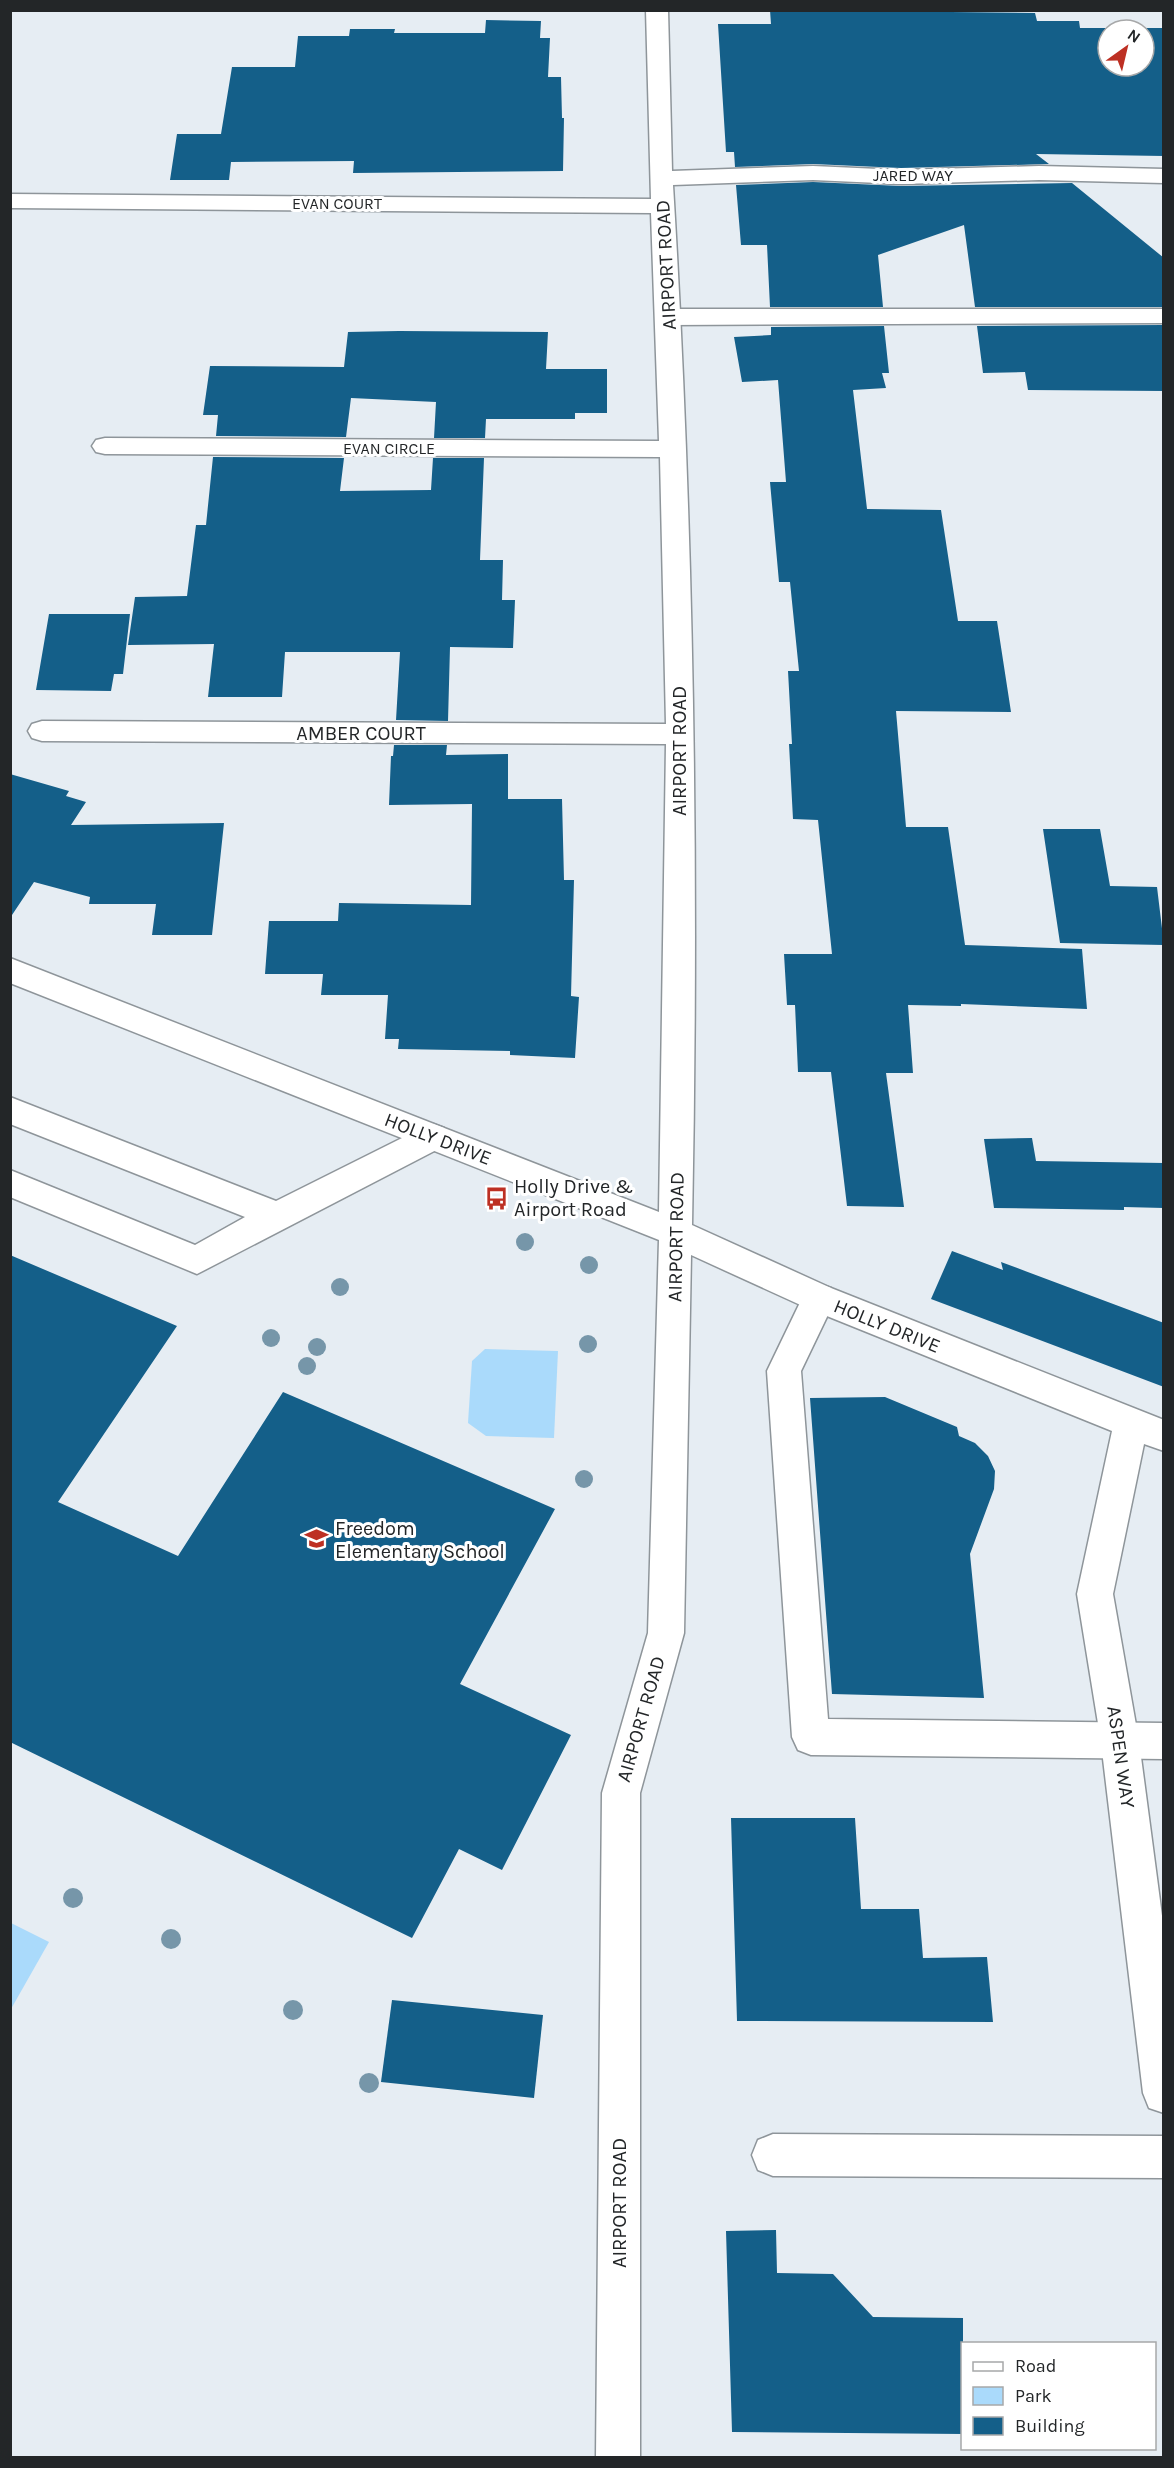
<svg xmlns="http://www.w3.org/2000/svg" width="1174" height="2468" font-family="Karla,sans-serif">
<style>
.green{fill:#aadafb}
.building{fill:#145f89;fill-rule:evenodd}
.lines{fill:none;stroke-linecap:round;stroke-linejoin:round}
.service-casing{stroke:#8e959a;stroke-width:3}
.minor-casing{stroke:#8e959a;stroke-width:3}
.service{fill:#fff;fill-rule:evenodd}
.minor{fill:#fff;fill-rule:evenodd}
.tree{fill:#7696a9}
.labels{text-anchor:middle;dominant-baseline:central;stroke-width:6;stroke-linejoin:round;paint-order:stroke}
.far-street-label{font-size:16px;fill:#232628;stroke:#fff}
.street-label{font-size:20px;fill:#232628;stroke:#fff}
.poi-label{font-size:20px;fill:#232628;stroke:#fff;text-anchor:start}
</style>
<rect width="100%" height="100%" fill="#e6edf3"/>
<g class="green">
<path d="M485,1349L558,1351L554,1438L486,1436L468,1423L472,1361Z"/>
<path d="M11,1923L49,1942L11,2009Z"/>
</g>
<g class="building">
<path d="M770,10L1035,13L1037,21H1079L1080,28H1164V156L1036,154L1049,164L901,168L813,164L735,167L734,152H726L718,24H771ZM1108,30H1144V66H1108Z"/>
<path d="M486,20L541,21L540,38H550L548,77H561L562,118H564L563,171L353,173L354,161L231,162L229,180H170L177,134H221L232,67H295L298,36H349L350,29H395L394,33H485Z"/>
<path d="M813,182L901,186L1072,183L1164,258V307H975L964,225L878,255L883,307H770L767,245H741L736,185Z"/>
<path d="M1164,325V391L1028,390L1025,372L983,373L977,326Z"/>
<path d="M884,326L889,373H882L886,388L853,390L867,509L941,510L958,621H997L1011,712L896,711L906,827H948L965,945L1082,949L1087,1009L961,1004V1006L908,1005L913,1073H886L904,1207L847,1206L831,1072H798L795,1005H787L784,954H832L818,820L793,819L789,744H792L788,671H799L790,582H779L770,482H786L778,380L742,382L734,337L771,335V327Z"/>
<path d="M399,331L548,332L546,369H607V413H575V419H486L485,438H434L436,402L351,398L346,437L216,436L218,415H203L210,366L344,367L348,332Z"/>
<path d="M213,457L344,458L340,491L431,490L433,458H484L480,560H503L502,600H515L513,648L450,647L448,721L396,720L400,652H285L282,697H208L214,644L128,645L135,597L187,596L196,525H206Z"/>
<path d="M49,614H130L123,674H114L111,691L36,690Z"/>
<path d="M394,745H447L446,755L508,754V799H562L564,880H574L571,996L579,997L575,1058L510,1055V1051L398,1049L399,1039H385L388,995H321L323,974H265L269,921H338L339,903L471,905L472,804L389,805L391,756H393Z"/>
<path d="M10,774L69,791L66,796L86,802L71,825L224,823L212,935H152L156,904H89L90,897L34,882L10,918Z"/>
<path d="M1043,829H1100L1110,886L1157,887L1164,945L1060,943Z"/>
<path d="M1032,1138L1036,1161L1164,1163V1208L1124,1207V1210L994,1208L984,1139Z"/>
<path d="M952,1251L1003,1270L1001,1262L1164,1323V1387L931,1299Z"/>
<path d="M10,1255L177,1326L58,1502L178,1556L283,1392L555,1509L460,1684L571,1735L502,1870L459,1849L412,1938L10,1742Z"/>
<path d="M885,1397L957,1427L959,1436L975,1443L988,1456L995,1471L994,1489L970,1554L984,1698L832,1694L810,1398Z"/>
<path d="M731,1818H855L861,1909H919L923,1958L987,1957L993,2022L737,2021Z"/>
<path d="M392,2000L543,2015L534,2098L381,2082Z"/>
<path d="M776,2230L777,2273L833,2274L873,2317L963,2318V2434L732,2432L726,2231Z"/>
</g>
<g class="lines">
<defs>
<g id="service">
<path d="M669,309H1164V323L669,325L660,322L657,317L660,312Z"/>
<path d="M10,1097L276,1201L422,1128L433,1124L444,1128L449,1137L444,1146L197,1274L10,1197V1170L195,1245L245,1217L10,1124Z"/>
<path d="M819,1284L831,1288L836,1298L801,1371L828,1719L1164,1723V1759L811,1755L798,1750L792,1737L767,1371L807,1288Z"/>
<path d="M773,2134L1164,2136V2178L773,2176L758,2170L752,2155L758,2140Z"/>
</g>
<path id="minor" d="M646,10H668L672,171L813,166L901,170L1039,166L1164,169V183L1039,180L901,184L813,180L673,185C694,530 699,878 692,1225L831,1288L1164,1420V1451L1144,1444L1113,1594L1139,1742L1164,1931V2113L1149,2108L1143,2093L1101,1742L1077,1594L1112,1431L807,1308L691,1255L684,1633L640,1793V2458H596L602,1793L648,1633L659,1240L10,983V958L659,1212L666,744L42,741L32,738L28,731L32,724L42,721L666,724L660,457L105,454L96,452L92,446L96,440L105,438L659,441L651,213L10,208V194L651,199Z"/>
</defs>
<use href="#service" class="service-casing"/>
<use href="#minor" class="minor-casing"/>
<use href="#service" class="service"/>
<use href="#minor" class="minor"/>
</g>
<g class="tree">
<circle cx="525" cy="1242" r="9"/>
<circle cx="589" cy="1265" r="9"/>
<circle cx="340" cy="1287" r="9"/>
<circle cx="271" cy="1338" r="9"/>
<circle cx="588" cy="1344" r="9"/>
<circle cx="317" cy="1347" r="9"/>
<circle cx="307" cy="1366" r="9"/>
<circle cx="584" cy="1479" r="9"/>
<circle cx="73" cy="1898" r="10"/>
<circle cx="171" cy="1939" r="10"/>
<circle cx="293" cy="2010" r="10"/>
<circle cx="369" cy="2083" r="10"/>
</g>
<defs>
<symbol id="bus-bare" viewBox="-9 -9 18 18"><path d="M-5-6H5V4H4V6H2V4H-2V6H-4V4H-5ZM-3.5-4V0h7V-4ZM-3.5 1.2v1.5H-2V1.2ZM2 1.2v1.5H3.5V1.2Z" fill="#bd3023" stroke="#fff" stroke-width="2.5" paint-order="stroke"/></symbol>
<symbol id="school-bare" viewBox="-9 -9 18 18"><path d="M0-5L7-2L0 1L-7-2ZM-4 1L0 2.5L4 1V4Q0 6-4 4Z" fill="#bd3023" stroke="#fff" stroke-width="2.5" paint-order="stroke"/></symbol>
</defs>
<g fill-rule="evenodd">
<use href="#bus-bare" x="480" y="1182" width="33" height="33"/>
<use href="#school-bare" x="300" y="1522" width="33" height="33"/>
</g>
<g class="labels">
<g class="far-street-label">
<text x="913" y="175">JARED WAY</text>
<text x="337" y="203">EVAN COURT</text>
<text x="389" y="448">EVAN CIRCLE</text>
</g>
<g class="street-label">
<text transform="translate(666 265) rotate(-93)">AIRPORT ROAD</text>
<text x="361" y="733">AMBER COURT</text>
<text transform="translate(679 751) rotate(-90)">AIRPORT ROAD</text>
<text transform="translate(438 1139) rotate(21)">HOLLY DRIVE</text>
<text transform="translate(676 1237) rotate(-89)">AIRPORT ROAD</text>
<text transform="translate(887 1326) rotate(22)">HOLLY DRIVE</text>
<text transform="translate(641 1719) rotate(-74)">AIRPORT ROAD</text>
<text transform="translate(1121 1757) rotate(82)">ASPEN WAY</text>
<text transform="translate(619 2203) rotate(-90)">AIRPORT ROAD</text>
</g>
<g class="poi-label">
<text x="514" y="1186">Holly Drive &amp;<tspan x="514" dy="23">Airport Road</tspan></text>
<text x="335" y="1528">Freedom<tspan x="335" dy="23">Elementary School</tspan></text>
</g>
</g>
<rect width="1174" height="2468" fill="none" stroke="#232628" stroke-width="24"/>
<rect x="961" y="2342" width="195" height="108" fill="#ffffff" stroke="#a7a8a9" stroke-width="1.5"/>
<rect x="973" y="2362" width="30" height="9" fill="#ffffff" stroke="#a7a8a9" stroke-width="1.5"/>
<text x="1015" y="2372" font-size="18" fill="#232628">Road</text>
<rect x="973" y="2387" width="30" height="18" fill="#aadafb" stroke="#a7a8a9" stroke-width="1.5"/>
<text x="1015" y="2402" font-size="18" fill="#232628">Park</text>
<rect x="973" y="2417" width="30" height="18" fill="#145f89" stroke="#a7a8a9" stroke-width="1.5"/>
<text x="1015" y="2432" font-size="18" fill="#232628">Building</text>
<g transform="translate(1126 48) rotate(34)"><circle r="28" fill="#ffffff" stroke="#a7a8a9" stroke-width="1.5"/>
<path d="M0-4.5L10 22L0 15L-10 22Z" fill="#bd3023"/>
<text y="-9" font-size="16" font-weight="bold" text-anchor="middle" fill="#232628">N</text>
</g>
</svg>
